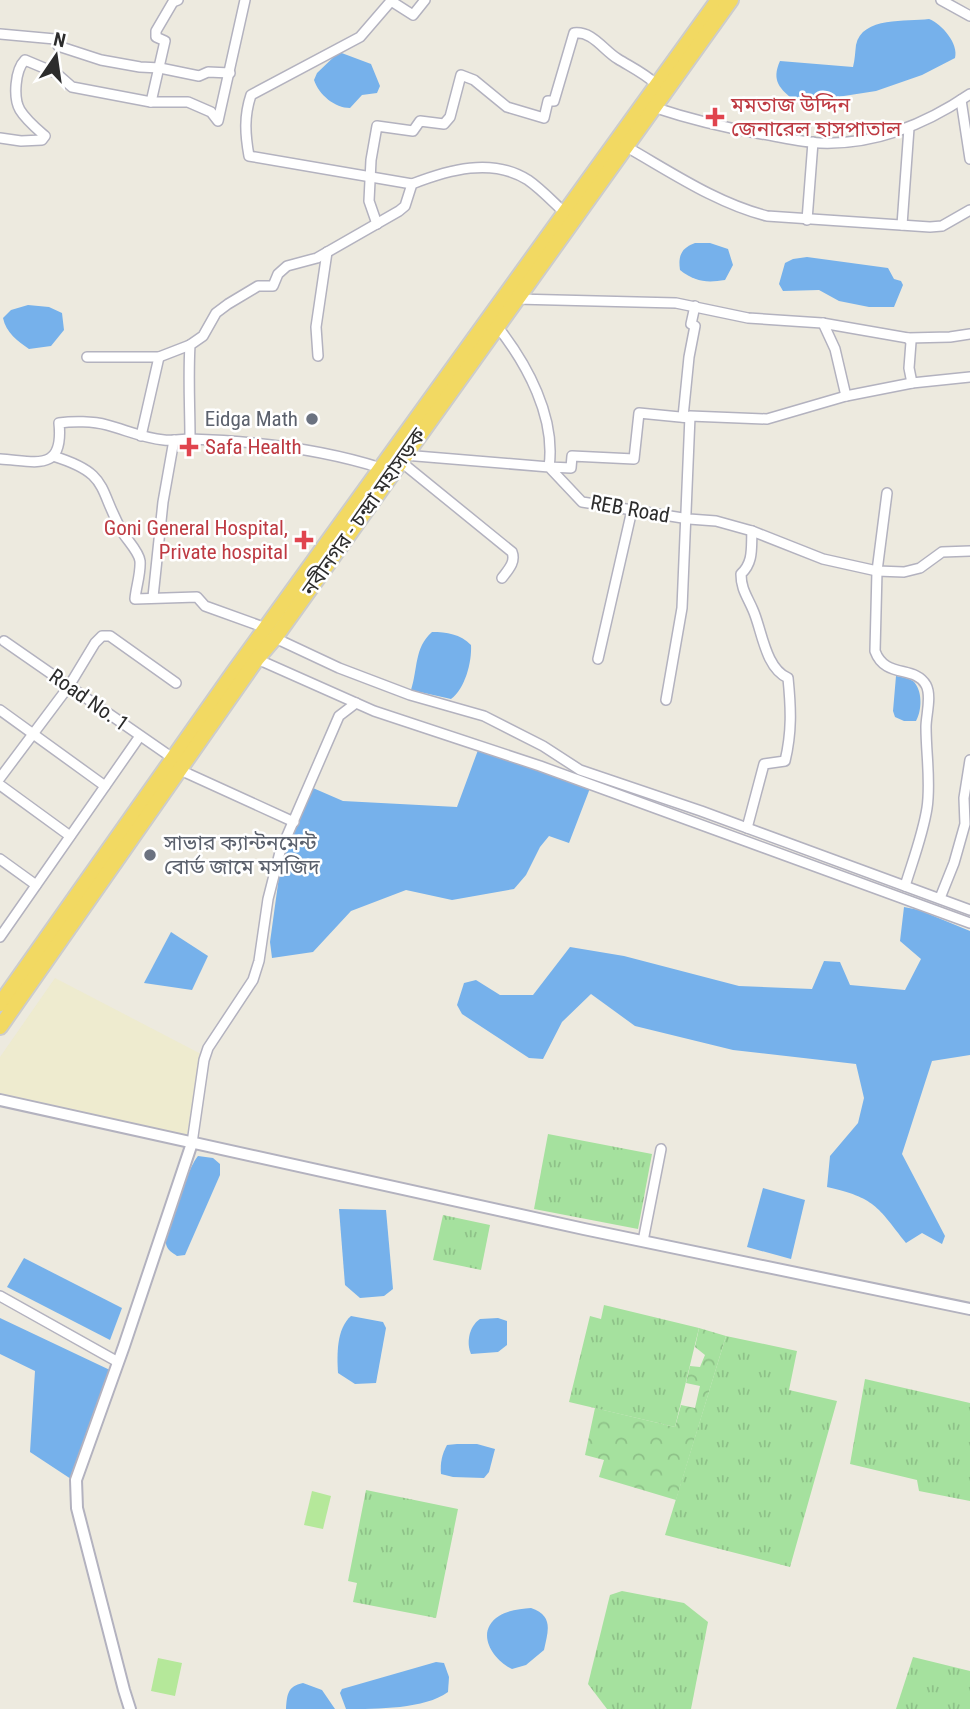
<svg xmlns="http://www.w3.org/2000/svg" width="970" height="1709" font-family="'Roboto Condensed','Noto Sans Bengali',sans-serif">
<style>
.education{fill:#eeebcf}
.forest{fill:url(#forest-crowns)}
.park{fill:url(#park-tufts)}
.pitch{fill:#b5e89a}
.water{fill:#76b1eb}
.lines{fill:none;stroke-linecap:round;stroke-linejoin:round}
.minor-casing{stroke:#b3b2bf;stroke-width:12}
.tertiary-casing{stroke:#b3b2bf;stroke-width:14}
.trunk-casing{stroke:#ccc;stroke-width:18}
.minor{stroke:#fff;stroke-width:9}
.tertiary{stroke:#fff;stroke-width:10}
.trunk{stroke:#f2d962;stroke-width:14}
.health-dot{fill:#e0444e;stroke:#fff;stroke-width:2.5}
.worship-dot{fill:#6b7280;stroke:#fff;stroke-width:2.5}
.labels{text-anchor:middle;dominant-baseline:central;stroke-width:5;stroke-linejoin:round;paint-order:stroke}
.health-label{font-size:21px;fill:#be3a42;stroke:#fff;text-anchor:start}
.worship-label{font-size:21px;fill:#5b616d;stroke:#fff;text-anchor:end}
.street-label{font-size:21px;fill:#2c2c2c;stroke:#fff}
</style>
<defs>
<pattern id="forest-crowns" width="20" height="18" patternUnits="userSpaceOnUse" patternTransform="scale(1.75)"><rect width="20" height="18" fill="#a5e19e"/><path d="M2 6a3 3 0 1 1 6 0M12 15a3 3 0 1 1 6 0" fill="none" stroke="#8ec188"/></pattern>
<pattern id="park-tufts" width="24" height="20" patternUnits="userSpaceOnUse" patternTransform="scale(1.75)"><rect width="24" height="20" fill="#a5e19e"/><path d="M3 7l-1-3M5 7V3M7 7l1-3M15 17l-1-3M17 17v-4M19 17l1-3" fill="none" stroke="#8ec188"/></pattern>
</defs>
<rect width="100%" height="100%" fill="#edeadf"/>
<path class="education" d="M55,978L201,1054L187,1135L0,1093V1057Z"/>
<path class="forest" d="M699,1328L726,1336L676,1500L599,1477L604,1460L585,1455L595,1408L675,1427L681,1405L695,1408L700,1386L686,1383L690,1366L700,1367L705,1355L695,1347Z"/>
<g class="park">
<path d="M548,1134L652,1154L638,1229L534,1209Z"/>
<path d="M443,1215L490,1225L481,1270L433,1260Z"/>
<path d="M604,1305L699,1328L675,1427L569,1402L590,1316L601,1319Z"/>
<path d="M726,1336L797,1351L789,1390L837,1401L790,1567L665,1535Z"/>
<path d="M865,1379L970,1403V1501L919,1491L917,1480L850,1464Z"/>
<path d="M366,1490L458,1509L436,1618L353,1602L357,1583L348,1581Z"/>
<path d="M622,1591L684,1603L708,1622L691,1709H607L588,1684L610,1595Z"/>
<path d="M913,1657L970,1671V1709H896Z"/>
</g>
<g class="pitch">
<path d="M312,1491L331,1496L323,1529L304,1525Z"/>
<path d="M158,1658L182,1663L175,1696L151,1691Z"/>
</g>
<g class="water">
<path d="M929,19C942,24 959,44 955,58L922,75L876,91L831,98L819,96L795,101C780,89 771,81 780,61L853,67C855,59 855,53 856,45C862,16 907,22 929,19Z"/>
<path d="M339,52L371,64L380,86L377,93L362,95L350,108C335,108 319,95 314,80L317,73Z"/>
<path d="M695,243H710L728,249L733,265L725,280C707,283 695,282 680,270C678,256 681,248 695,243Z"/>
<path d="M807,257L888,268L894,279L901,281L903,285L894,307H869L839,301L819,290L783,291L779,284L785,263L793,259Z"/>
<path d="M28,305L49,307L62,313L64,330L51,346L29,349C18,341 6,333 3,318L11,310Z"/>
<path d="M432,632C447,632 460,634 471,645C472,662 465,689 451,699L411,690C418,669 414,648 432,632Z"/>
<path d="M896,676C901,677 908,678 913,681C923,690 922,711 916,721H904L895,717L893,711Z"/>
<path d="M481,742L592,783L569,843L549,836L540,847L526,875L514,889L452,900L406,890L351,911L313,952L272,958L270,942L281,862L313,788L343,801L457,807Z"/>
<path d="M904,907L919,910L970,931V1055L932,1061L902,1154L945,1236L942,1244L922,1233L906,1243C877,1206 875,1198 827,1187L830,1156L858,1123L864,1098L856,1064L733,1050L635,1026L591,994L562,1022L543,1059L529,1058L462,1014L457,1005L464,983L476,980L500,995H533L570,947L624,956L739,986L812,989L824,961L840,962L850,985L905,990L921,959L900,941Z"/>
<path d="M171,932L208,956L192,990L144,983Z"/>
<path d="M198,1156L213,1158L220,1164V1175L185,1255L177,1256C173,1253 167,1250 166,1244C164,1232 190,1164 198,1156Z"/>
<path d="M763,1188L805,1200L791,1259L747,1247Z"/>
<path d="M339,1209L386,1210L393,1289L384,1296L360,1298L345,1285Z"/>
<path d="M24,1258L122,1308L110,1340L7,1287Z"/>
<path d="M351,1316L383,1322L386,1328L376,1383L355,1384L338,1373C337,1356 336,1329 351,1316Z"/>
<path d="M0,1318L112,1371L71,1479L30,1452L35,1371L0,1354Z"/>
<path d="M498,1318L507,1321V1345L498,1352L471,1354C466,1343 469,1326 480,1319Z"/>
<path d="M457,1444H477L495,1449L489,1472L484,1478L453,1477L441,1474C440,1463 442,1454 447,1445Z"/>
<path d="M531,1608C554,1616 548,1631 544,1650L526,1665L512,1669C493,1660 474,1632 499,1616C508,1610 521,1609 531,1608Z"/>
<path d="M436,1662L444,1663L449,1677L448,1692C425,1709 377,1709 346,1709L340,1693L342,1689Z"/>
<path d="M303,1683L322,1690L335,1709H286C287,1696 287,1686 303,1683Z"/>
</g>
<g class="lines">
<defs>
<g id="minor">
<path d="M941,0L970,16"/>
<path d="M0,34L55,39L58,46L101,60L140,67L160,68L199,76L208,72L230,73"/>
<path d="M961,100L970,159"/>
<path d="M151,102L165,41L156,37V31L173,2L178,0"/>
<path d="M653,107C689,119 726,128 762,134C781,137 801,142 820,143C875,145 926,124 970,94"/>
<path d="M0,138L21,141L42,140L45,136C37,129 26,120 20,110C13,98 15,70 25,60L56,73L72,87L151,102H188L211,112L218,121L245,0"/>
<path d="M625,146C671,172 716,203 767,216L930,227L942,226L970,210"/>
<path d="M412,184L249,156C245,134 244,116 251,95L360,37L391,1L413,15L425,0"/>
<path d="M807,220L813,142"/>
<path d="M377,224L369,201L371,160L377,126L413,131L420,121L444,124L450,117L461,75L474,80L507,107L544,118L548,101H554L574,33C593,31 603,50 618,59C631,67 644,73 656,84"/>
<path d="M902,225L909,128"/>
<path d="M516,299L676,303L748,318L822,323L908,338L950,337L970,334"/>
<path d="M823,323L835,349L846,396"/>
<path d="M497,326C527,364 556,417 549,467L571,468L572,456L634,459L639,413L690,418"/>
<path d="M908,338L911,342L909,368L912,383"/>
<path d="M318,356L316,327L327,252"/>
<path d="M87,357H159L190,345"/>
<path d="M683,417L689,357L695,326L691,324L695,306"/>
<path d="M141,436L159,357"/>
<path d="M190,439C190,408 188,377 190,345L203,336L216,313L228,304L258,286H273L278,274L287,266L317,258L399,211L405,206L412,184C448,170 492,157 528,180C541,189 553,202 565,213"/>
<path d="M404,455L549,467L582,502L689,519L716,521L752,531L823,559L877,571L904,572L920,568L942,552L970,551"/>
<path d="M53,456C111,474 97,488 123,533C128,541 139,552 140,561C141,573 136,587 135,599L197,597L205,606L266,628"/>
<path d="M0,459C35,461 64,473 59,423C73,421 93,421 107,425C126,430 143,438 164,440C172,441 181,439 190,439C253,441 321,449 381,468"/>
<path d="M400,461L512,552C516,562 508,570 502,578"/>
<path d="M887,493L877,571L875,651C885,679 915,665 926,685C932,696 926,715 926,727C926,754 931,782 927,808C923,834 913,860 905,886"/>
<path d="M153,597L163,502L174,440"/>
<path d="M275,638L339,668L410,695L484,716L543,746L580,770L701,811L970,910"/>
<path d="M4,641L174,759"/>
<path d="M257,659L374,711L540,766L970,923"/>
<path d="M598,659L632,510"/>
<path d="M666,700L682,608L690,416L767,419L846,396L912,383L970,377"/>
<path d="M0,710L105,786"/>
<path d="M180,770L294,822"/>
<path d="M0,778L69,686L95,643L102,636H110L176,683"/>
<path d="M0,785L70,836"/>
<path d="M747,828L764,764L785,761C792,732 791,708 788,678C765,668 762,630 753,610C747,596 741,589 741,574C754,562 751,547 752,531"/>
<path d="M0,859L36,885"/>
<path d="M940,898L954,863L965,824L964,798L970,760"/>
<path d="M0,937L140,736"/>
<path d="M192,1143L204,1060L208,1048L253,980L259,961L268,899L280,852L339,716L356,703"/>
<path d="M643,1241L661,1149"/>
<path d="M0,1296L118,1362"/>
</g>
<g id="tertiary">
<path d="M0,1100L584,1229L970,1309"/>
<path d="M130,1709L124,1690L77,1508L76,1480L124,1346L192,1143"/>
</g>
<g id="trunk">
<path d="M0,1004L233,673L718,0"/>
<path d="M0,1027L257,659L275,638L731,0"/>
</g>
</defs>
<use href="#minor" class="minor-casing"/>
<use href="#tertiary" class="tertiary-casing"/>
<use href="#trunk" class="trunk-casing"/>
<use href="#minor" class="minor"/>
<use href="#tertiary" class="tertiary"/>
<use href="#trunk" class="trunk"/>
</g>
<g class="health-dot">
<path d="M711.5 106.5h7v7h7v7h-7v7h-7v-7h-7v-7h7z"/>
<path d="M185.5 436.5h7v7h7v7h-7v7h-7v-7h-7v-7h7z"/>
<path d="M300.5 529.5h7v7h7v7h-7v7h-7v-7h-7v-7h7z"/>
</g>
<g class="worship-dot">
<circle cx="312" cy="419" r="7"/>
<circle cx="150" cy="855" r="7"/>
</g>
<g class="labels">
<g class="health-label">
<text x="731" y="105">মমতাজ উদ্দিন<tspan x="731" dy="24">জেনারেল হাসপাতাল</tspan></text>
<text x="205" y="447">Safa Health</text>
<text x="288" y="528" text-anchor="end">Goni General Hospital,<tspan x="288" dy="24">Private hospital</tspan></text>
</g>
<g class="worship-label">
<text x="298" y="419">Eidga Math</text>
<text x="164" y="843" text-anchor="start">সাভার ক্যান্টনমেন্ট<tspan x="164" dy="24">বোর্ড জামে মসজিদ</tspan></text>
</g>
<g class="street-label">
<text transform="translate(630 509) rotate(10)">REB Road</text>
<text transform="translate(364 512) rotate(-55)">নবীনগর - চন্দ্রা মহাসড়ক</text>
<text transform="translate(89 700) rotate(35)">Road No. 1</text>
</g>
</g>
<g transform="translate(56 56) rotate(13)" stroke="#ffffff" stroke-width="5" paint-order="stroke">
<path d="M0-5L12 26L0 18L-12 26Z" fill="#2c2c2c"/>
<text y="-10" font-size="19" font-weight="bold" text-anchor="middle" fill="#2c2c2c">N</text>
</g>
</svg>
